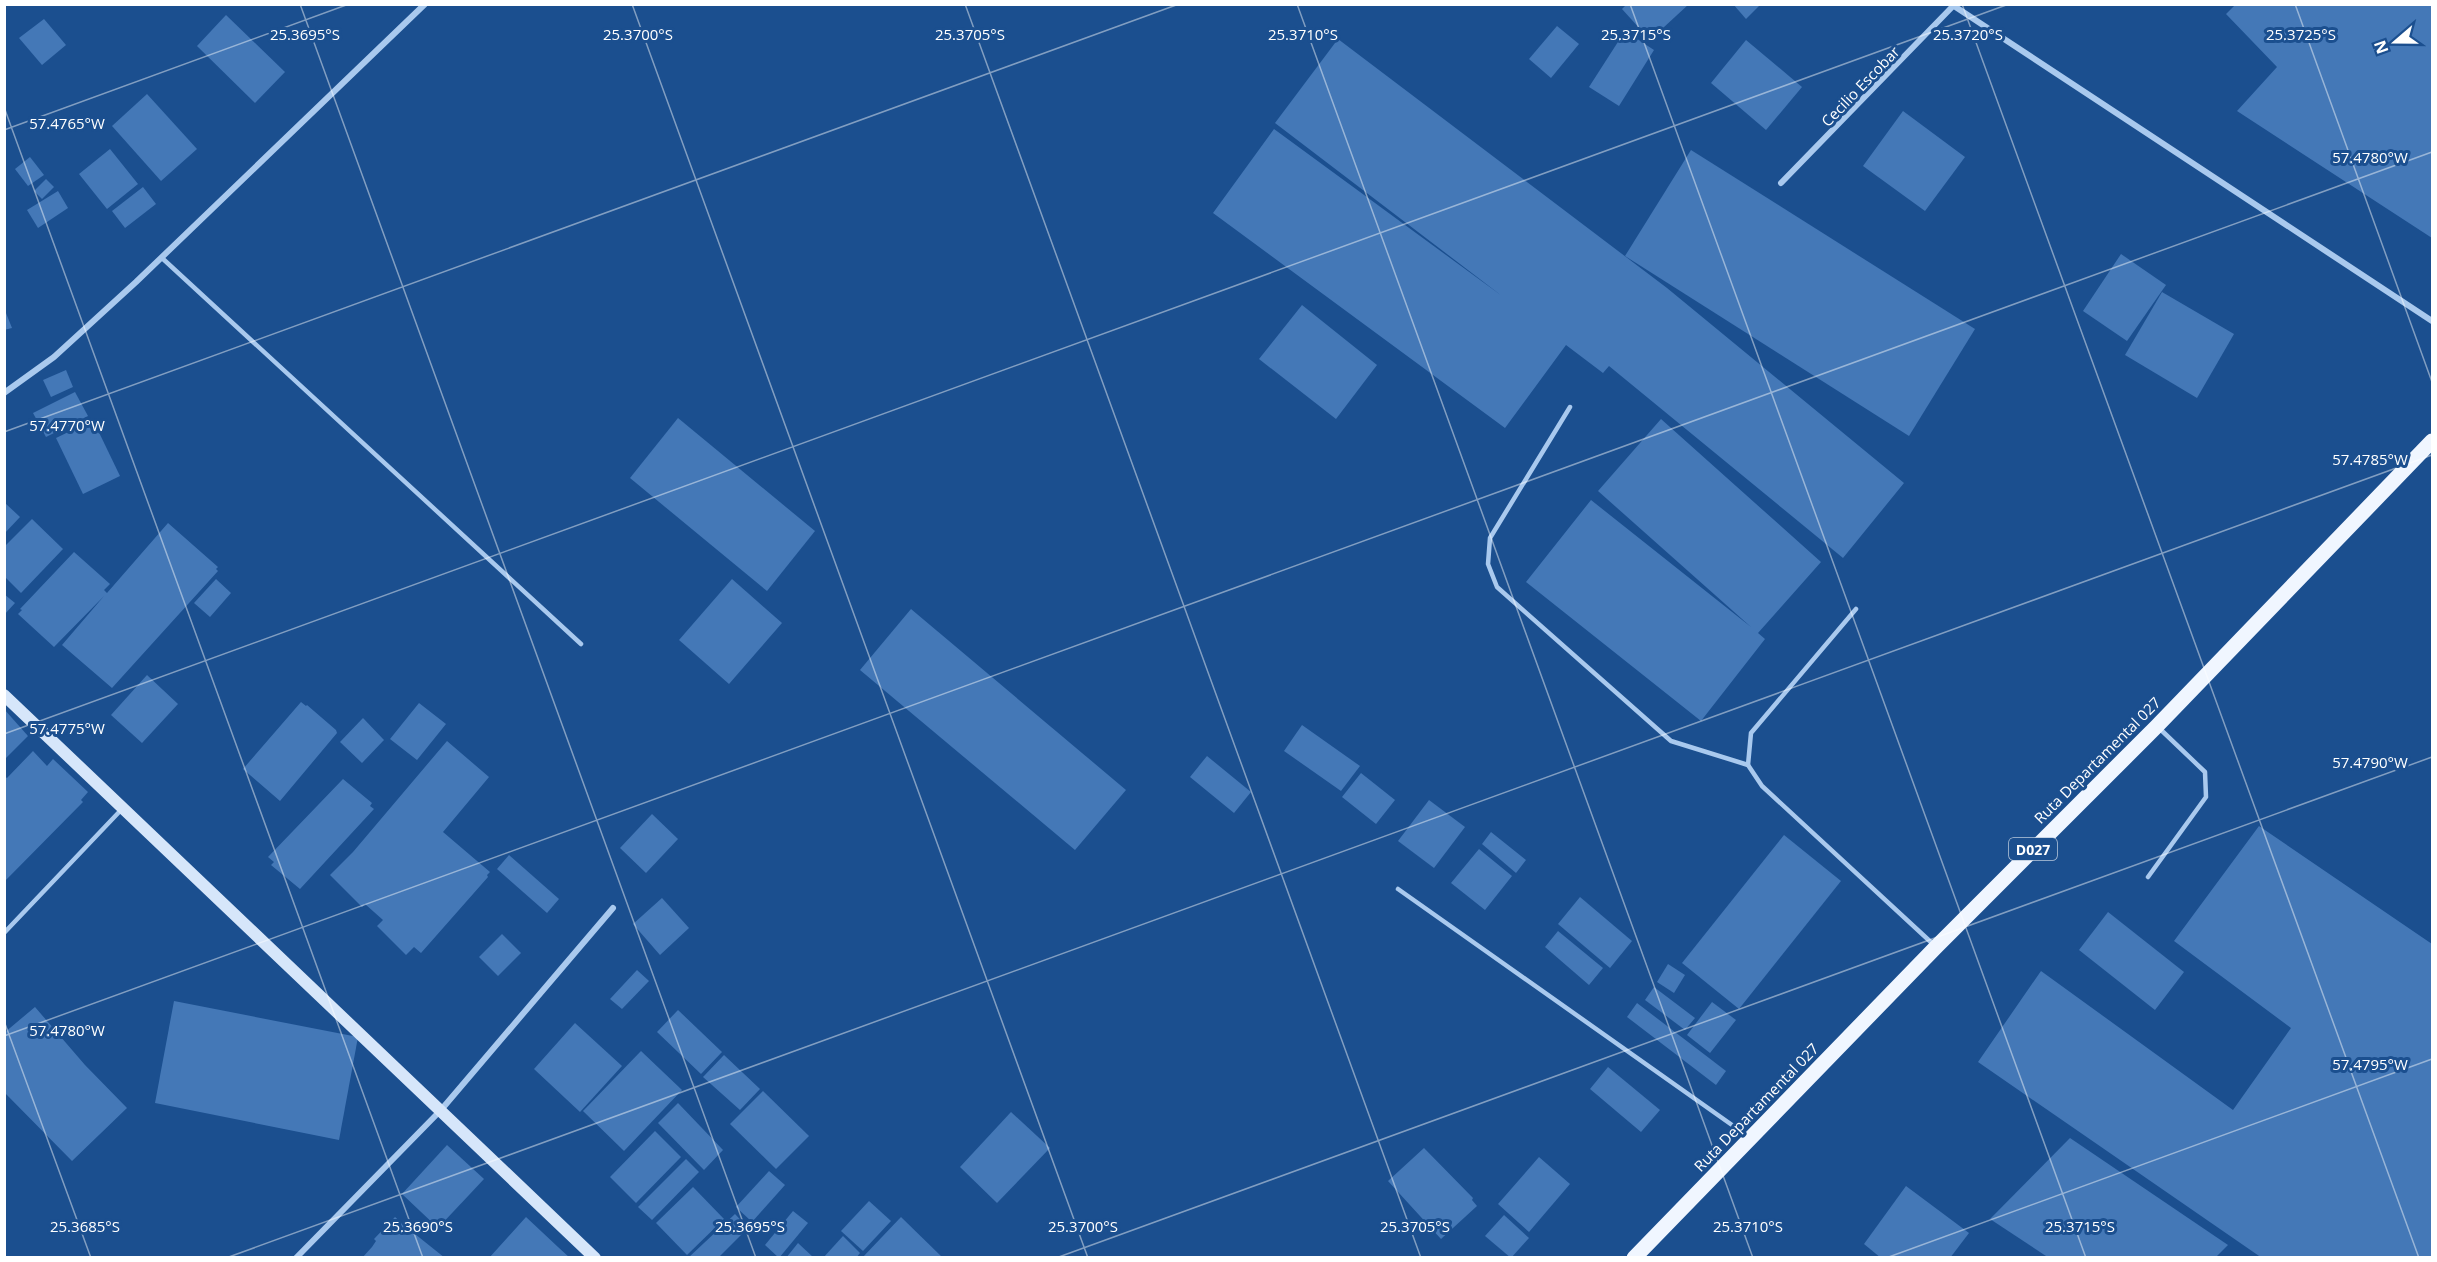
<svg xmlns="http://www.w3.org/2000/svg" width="2437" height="1262" font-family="'Open Sans',sans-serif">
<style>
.building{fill:#4478b7}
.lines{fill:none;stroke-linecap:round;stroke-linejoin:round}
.lane{stroke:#a9c9ee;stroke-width:4.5}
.street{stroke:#a9c9ee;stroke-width:6}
.secondary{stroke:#d6e6fa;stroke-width:12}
.primary{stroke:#f0f6ff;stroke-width:15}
.ticks{fill:none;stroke:#fff;stroke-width:1.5;stroke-opacity:0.45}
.labels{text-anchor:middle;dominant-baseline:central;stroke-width:6;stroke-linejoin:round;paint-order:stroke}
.shield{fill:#1b4f8f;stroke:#bbcadd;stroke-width:1.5}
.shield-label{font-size:14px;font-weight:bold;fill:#fff}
.street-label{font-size:15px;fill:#fff;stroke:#1b4f8f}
.ticks-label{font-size:15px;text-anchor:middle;fill:#fff;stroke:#1b4f8f;stroke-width:6;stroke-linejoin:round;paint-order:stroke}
</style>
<rect width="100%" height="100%" fill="#1b4f8f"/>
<g class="building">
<path d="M1627,4H1689L1650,40L1622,9Z"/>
<path d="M1733,4H1761L1746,19Z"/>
<path d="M2236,4H2432V238L2237,111L2277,67L2226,14Z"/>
<path d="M226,15L285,72L255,103L197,46Z"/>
<path d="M44,19L66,45L42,65L19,38Z"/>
<path d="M1557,26L1579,44L1551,78L1529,59Z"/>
<path d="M1625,31L1654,50L1619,106L1589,87Z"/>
<path d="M1338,39L1667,288L1904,483L1843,558L1609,366L1603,373L1566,345L1505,428L1213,213L1274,129L1502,296L1275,123Z"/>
<path d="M1746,40L1802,87L1766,130L1711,83Z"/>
<path d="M147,94L197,149L161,181L112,126Z"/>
<path d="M1903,111L1965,157L1925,211L1863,166Z"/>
<path d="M110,149L138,184L107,209L79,174Z"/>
<path d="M1691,150L1975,329L1909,436L1625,256Z"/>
<path d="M30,157L44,175L28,186L15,169Z"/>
<path d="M46,179L54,187L42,199L34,191Z"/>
<path d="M143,187L156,204L125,228L112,211Z"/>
<path d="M58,191L68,208L38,228L27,210Z"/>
<path d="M2121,254L2166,285L2127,341L2083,311Z"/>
<path d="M2162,292L2234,334L2197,398L2125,355Z"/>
<path d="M1302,305L1377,365L1336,419L1259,359Z"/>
<path d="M4,308L12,328L4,330Z"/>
<path d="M66,370L73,387L51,397L43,380Z"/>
<path d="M75,392L88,416L46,437L33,413Z"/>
<path d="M678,418L815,531L767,591L630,478Z"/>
<path d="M1661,419L1821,562L1758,633L1765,639L1701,721L1526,582L1591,500L1751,627L1598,491Z"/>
<path d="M93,420L120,476L83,494L56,438Z"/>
<path d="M4,502L20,517L4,534Z"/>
<path d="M32,519L63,549L21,593L4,576V547Z"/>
<path d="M168,523L218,567L216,569L218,571L112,688L62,645L104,596L54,647L18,614L22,610L20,609L74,552L110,584L104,590L107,593Z"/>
<path d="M216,579L231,593L210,617L194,603Z"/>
<path d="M732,579L782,623L729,684L679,640Z"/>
<path d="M4,594L15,603L4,615Z"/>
<path d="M911,609L1126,790L1075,850L860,670Z"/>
<path d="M147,675L178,704L142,743L111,715Z"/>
<path d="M301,702L306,706L307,705L336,730L337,733L280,801L243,769Z"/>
<path d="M419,703L446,724L417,760L390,739Z"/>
<path d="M4,709L28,736L4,760Z"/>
<path d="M363,718L384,740L362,763L340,742Z"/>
<path d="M1302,725L1360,766L1341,791L1284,751Z"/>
<path d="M447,741L489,777L443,832L490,872L487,875L488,877L421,953L414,947L406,955L377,926L383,920L365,904L362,907L330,875L353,852Z"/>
<path d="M33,751L47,766L53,759L88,792L81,800L83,802L4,882V776L7,778Z"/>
<path d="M1207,756L1251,792L1234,813L1190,777Z"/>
<path d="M1361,773L1395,800L1376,824L1342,797Z"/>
<path d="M343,779L372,803L370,806L374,809L300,889L271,865L274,862L268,857Z"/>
<path d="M1429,800L1465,827L1434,868L1398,841Z"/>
<path d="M652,814L678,839L646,873L620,848Z"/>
<path d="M2259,826L2432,944V1258H2262L1978,1062L2041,971L2233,1110L2291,1028L2174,941Z"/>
<path d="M1491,832L1526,860L1516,873L1482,844Z"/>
<path d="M1784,835L1841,881L1739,1009L1682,963Z"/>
<path d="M1479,849L1512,876L1485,910L1451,883Z"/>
<path d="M509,855L559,899L547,913L497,869Z"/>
<path d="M1580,897L1632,941L1610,968L1558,924Z"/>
<path d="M662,898L689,928L660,955L633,924Z"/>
<path d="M2108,912L2184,972L2155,1010L2079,950Z"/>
<path d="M1558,931L1603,968L1589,985L1545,947Z"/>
<path d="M502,934L521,953L498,976L479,957Z"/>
<path d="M1668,964L1685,975L1674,993L1657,982Z"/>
<path d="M637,970L649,981L622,1009L610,999Z"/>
<path d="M1654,987L1695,1018L1685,1030L1645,1000Z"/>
<path d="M174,1001L358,1037L339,1140L155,1103Z"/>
<path d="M1712,1002L1736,1020L1710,1053L1687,1035Z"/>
<path d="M1637,1003L1726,1071L1716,1085L1627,1017Z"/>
<path d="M35,1007L85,1065L127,1108L72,1161L4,1092V1033Z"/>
<path d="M678,1010L722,1052L701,1074L657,1032Z"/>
<path d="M575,1023L622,1066L580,1112L534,1069Z"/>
<path d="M641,1051L682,1090L624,1151L583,1111Z"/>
<path d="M724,1055L760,1089L740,1110L703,1077Z"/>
<path d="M1608,1067L1660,1110L1641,1132L1590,1089Z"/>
<path d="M763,1091L809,1136L776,1169L730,1124Z"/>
<path d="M678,1103L723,1150L704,1170L658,1123Z"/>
<path d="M1011,1112L1050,1148L997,1203L960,1167Z"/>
<path d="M655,1131L681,1157L636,1203L610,1177Z"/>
<path d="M2070,1138L2228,1245L2215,1258H2049L1990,1219Z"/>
<path d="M447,1145L484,1179L438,1228L402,1194Z"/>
<path d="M1424,1148L1473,1198L1472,1200L1477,1206L1441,1239L1388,1181Z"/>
<path d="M1539,1157L1570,1184L1529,1232L1498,1204Z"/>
<path d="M686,1159L699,1172L652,1220L638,1207Z"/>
<path d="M769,1171L785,1185L752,1222L736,1207Z"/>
<path d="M1906,1186L1969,1233L1950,1258H1881L1864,1244Z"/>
<path d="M693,1187L724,1219L687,1255L656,1223Z"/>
<path d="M869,1201L891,1221L863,1251L841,1231Z"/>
<path d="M793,1211L808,1223L779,1258L765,1245Z"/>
<path d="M735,1214L748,1228L718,1258H688Z"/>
<path d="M1504,1215L1529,1238L1511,1258L1485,1236Z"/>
<path d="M395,1217L405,1226L445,1258H362L372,1247L376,1241L374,1239Z"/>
<path d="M526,1217L558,1247L570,1258H489Z"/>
<path d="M901,1217L943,1258H862Z"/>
<path d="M843,1236L860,1253L856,1258H823Z"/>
<path d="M798,1243L814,1258H786Z"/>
</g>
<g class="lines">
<g class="lane">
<path d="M162,258L581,644"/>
<path d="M1570,407L1490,538L1488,564L1497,587L1671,741L1748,765"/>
<path d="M1856,609L1751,733L1748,765L1762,786L1934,945"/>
<path d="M2148,877L2206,797L2205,772L2159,728"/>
<path d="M1398,889L1749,1137"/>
<path d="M4,933L121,810"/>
</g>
<g class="street">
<path d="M1951,4L2432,321"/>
<path d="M1781,183L1954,5"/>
<path d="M4,393L54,357L136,282L425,4"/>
<path d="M296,1258L441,1110L613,908"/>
</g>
<path class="secondary" d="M4,695L595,1258"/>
<path class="primary" d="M1634,1258L1936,947L2157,726L2432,441"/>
</g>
<path class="ticks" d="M300,4L756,1258M632,4L1088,1258M965,4L1421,1258M1297,4L1753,1258M1630,4L2086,1258M1962,4L2419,1258M2295,4L2432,382M4,107L423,1258M4,130L349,4M4,432L1179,4M4,734L2009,4M4,1021L91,1258M4,1036L2432,152M226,1258L2432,455M1056,1258L2432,757M1886,1258L2432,1059"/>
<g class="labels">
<rect class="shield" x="2009" y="838" width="48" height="22" rx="4.5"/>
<g class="shield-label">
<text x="2033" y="849">D027</text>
</g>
<g class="street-label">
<text transform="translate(1860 86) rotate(-46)">Cecilio Escobar</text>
<text transform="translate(2097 760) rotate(-45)">Ruta Departamental 027</text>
<text transform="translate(1756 1107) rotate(-46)">Ruta Departamental 027</text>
</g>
</g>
<g class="ticks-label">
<text x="305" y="40">25.3695°S</text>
<text x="638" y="40">25.3700°S</text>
<text x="970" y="40">25.3705°S</text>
<text x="1303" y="40">25.3710°S</text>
<text x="1636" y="40">25.3715°S</text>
<text x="1968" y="40">25.3720°S</text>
<text x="2301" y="40">25.3725°S</text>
<text x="67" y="129">57.4765°W</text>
<text x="2370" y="163">57.4780°W</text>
<text x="67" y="431">57.4770°W</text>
<text x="2370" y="465">57.4785°W</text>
<text x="67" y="734">57.4775°W</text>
<text x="2370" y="768">57.4790°W</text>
<text x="67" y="1036">57.4780°W</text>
<text x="2370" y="1070">57.4795°W</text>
<text x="85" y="1232">25.3685°S</text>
<text x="418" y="1232">25.3690°S</text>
<text x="750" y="1232">25.3695°S</text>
<text x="1083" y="1232">25.3700°S</text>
<text x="1415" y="1232">25.3705°S</text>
<text x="1748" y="1232">25.3710°S</text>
<text x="2080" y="1232">25.3715°S</text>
</g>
<rect width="2437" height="1262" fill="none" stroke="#ffffff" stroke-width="12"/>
<g transform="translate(2395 42) rotate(250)" stroke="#1b4f8f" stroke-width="4.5" paint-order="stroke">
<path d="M0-4.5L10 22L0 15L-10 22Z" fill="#ffffff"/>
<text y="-9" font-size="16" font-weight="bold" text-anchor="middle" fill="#ffffff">N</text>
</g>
</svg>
